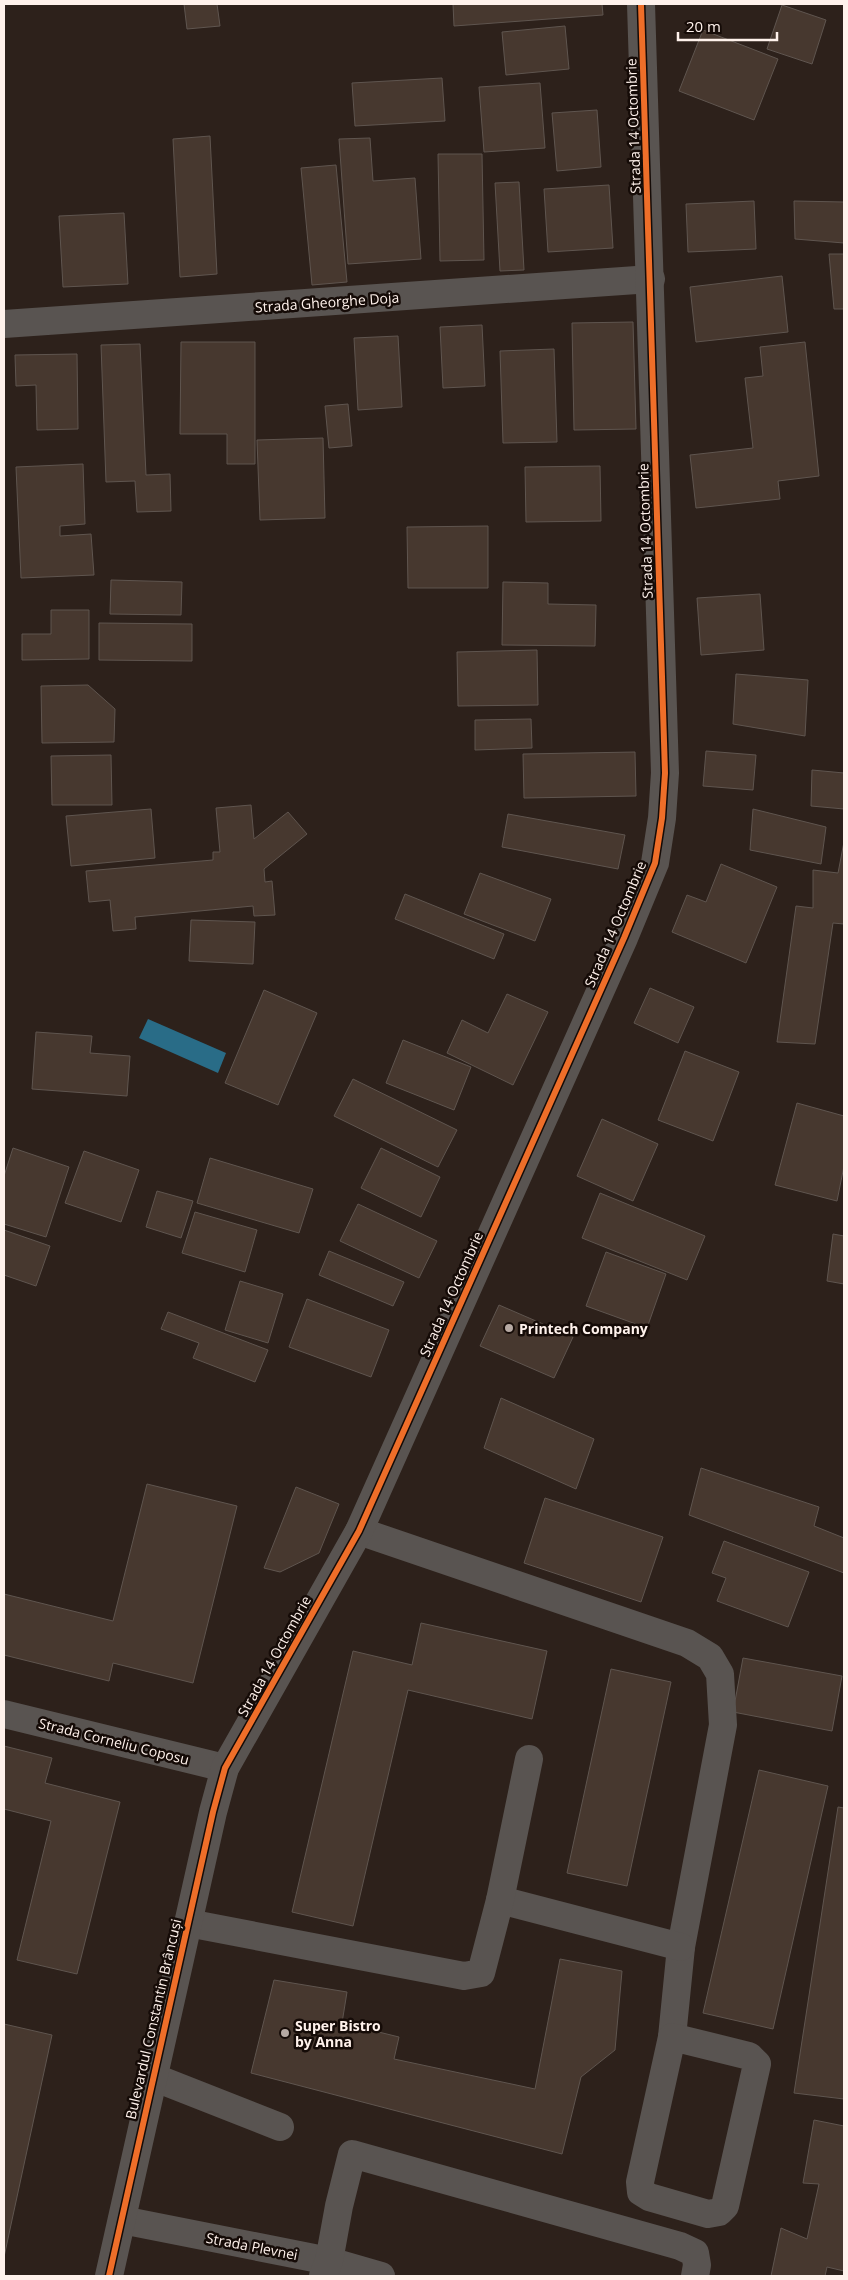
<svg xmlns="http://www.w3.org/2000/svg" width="848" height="2280" font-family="'Open Sans',sans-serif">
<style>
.water{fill:#296c87}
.building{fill:#47382f;stroke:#5f554f}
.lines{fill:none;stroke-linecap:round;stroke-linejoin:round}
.minor{stroke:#595451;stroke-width:28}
.cycleway-casing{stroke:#150b07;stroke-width:9}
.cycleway{stroke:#ee6e29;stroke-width:6}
.poi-dot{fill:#b6a9a3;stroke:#150b07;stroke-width:2}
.labels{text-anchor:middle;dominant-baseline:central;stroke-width:5;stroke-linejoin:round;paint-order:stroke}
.street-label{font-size:14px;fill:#fff2ec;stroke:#150b07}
.poi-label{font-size:14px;font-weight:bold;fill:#fff2ec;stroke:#150b07;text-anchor:start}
</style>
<rect width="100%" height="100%" fill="#2d211b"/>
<path class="water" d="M148,1019L226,1053L218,1073L139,1038Z"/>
<g class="building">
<path d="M184,4H217L220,26L187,29Z"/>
<path d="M453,4H602L603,15L454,26Z"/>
<path d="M782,5L826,20L812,64L767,49Z"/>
<path d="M565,26L569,69L506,75L502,32Z"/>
<path d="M703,30L778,59L754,120L679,91Z"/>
<path d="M442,78L445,121L355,126L352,83Z"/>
<path d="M540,83L545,148L484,152L479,87Z"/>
<path d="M597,110L601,167L557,171L552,113Z"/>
<path d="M210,136L217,274L180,277L173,139Z"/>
<path d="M370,138L373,181L415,178L421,259L348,264L339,139Z"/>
<path d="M438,154H482L484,260L440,261Z"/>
<path d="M336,165L347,282L312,285L301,168Z"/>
<path d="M519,182L524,270L500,271L495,183Z"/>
<path d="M609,185L613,248L548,252L544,189Z"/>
<path d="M754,201L756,249L688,252L686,204Z"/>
<path d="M794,201L844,202V243L795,239Z"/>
<path d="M124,213L128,284L63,287L59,216Z"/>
<path d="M829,254H844V309H834Z"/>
<path d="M782,276L788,332L696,342L690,287Z"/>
<path d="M633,322L636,429L574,430L572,323Z"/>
<path d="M482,325L485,386L443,388L440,327Z"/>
<path d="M398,336L402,407L358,410L354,338Z"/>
<path d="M181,342H255V464H227V434H180Z"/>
<path d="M805,342L819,476L778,481L780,499L696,508L690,455L753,448L745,378L763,376L760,347Z"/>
<path d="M140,344L146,475L170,474L171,511L137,512L135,481L106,482L101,345Z"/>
<path d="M554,349L557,442L503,443L500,351Z"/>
<path d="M77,354L78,429L37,430L36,385L16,386L15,355Z"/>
<path d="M348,404L352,446L329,448L325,406Z"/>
<path d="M323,438L325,518L260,520L257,440Z"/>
<path d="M83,464L85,524L60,526V536L91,534L94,575L21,578L16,467Z"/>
<path d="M600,466L601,521L526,522L525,467Z"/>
<path d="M488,526V588H408L407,527Z"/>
<path d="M111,580L182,582L181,615L110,614Z"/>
<path d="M503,582L548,583V604L596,605L595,646L502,645Z"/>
<path d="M760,594L764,650L701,655L697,598Z"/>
<path d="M51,610H89V659L22,660V634H51Z"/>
<path d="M99,623L192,624V661L99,660Z"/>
<path d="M537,650L538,705L458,706L457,652Z"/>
<path d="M736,674L808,680L805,736L733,724Z"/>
<path d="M88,685L115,709L114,742L42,743L41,686Z"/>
<path d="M531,719L532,748L475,750V720Z"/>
<path d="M706,751L756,755L753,790L703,786Z"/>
<path d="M635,752L636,796L524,798L523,754Z"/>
<path d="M111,755L112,805H52L51,756Z"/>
<path d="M812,770L844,773V809L811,806Z"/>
<path d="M251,805L254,839L288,812L307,834L264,869L265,882L272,881L275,915L254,916L253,906L135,917L136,929L113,931L110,900L89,902L86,871L213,860V852H220L216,808Z"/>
<path d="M151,809L155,858L71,866L66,816Z"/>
<path d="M753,809L826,827L821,864L750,850Z"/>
<path d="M508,814L625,835L618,869L502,847Z"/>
<path d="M844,842V924L833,923L815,1044L777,1042L796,906L813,908V870L838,873Z"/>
<path d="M721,864L777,887L746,963L672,932L687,895L706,902Z"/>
<path d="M480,873L551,899L535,941L464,914Z"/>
<path d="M405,894L504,934L494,959L395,919Z"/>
<path d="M191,920L255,922L253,964L189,961Z"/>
<path d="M650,988L694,1007L678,1043L634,1023Z"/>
<path d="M264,990L317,1013L278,1105L225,1083Z"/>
<path d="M507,994L548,1012L513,1085L447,1053L462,1020L488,1033Z"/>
<path d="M36,1032L92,1036L90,1053L130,1056L127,1096L32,1089Z"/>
<path d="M403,1040L471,1067L454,1110L386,1083Z"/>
<path d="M685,1051L739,1072L713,1141L658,1120Z"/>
<path d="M353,1079L457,1130L438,1167L334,1116Z"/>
<path d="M797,1103L844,1116V1166L837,1201L775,1185Z"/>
<path d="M602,1119L658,1144L633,1201L577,1176Z"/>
<path d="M13,1148L69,1167L46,1237L4,1224V1176Z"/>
<path d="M381,1148L440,1177L421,1217L361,1188Z"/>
<path d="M84,1151L139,1170L121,1222L65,1203Z"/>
<path d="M210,1158L313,1189L299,1233L197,1203Z"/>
<path d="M157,1191L193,1201L181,1238L146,1227Z"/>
<path d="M600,1193L705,1236L687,1280L582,1238Z"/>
<path d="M358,1204L437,1241L419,1278L340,1241Z"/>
<path d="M195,1212L257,1230L245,1272L182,1253Z"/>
<path d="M4,1230L50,1246L36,1286L4,1275Z"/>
<path d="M833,1234L844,1236V1284L827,1281Z"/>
<path d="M329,1251L404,1282L393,1306L319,1275Z"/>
<path d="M606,1252L666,1274L647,1328L586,1306Z"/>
<path d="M240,1281L283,1294L268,1343L225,1330Z"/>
<path d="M307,1299L389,1330L371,1377L289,1347Z"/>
<path d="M499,1305L573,1337L554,1378L480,1346Z"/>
<path d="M168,1312L268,1350L255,1382L193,1358L199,1343L161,1329Z"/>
<path d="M501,1398L594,1439L576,1489L484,1448Z"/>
<path d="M701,1468L819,1507L814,1526L844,1538V1573L689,1515Z"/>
<path d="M147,1484L237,1506L193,1683L113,1663L109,1681L4,1655V1594L113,1621Z"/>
<path d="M296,1487L339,1504L319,1553L280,1572L264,1568Z"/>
<path d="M545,1498L663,1537L641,1602L524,1563Z"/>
<path d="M724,1541L809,1572L788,1627L717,1601L726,1578L712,1573Z"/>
<path d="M421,1623L547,1651L532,1719L408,1690L353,1926L292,1912L353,1651L412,1665Z"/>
<path d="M743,1658L842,1676L832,1731L733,1712Z"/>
<path d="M611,1669L671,1682L627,1886L567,1873Z"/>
<path d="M4,1746L52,1758L45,1783L120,1802L77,1974L17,1960L51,1821L4,1809Z"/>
<path d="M759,1770L828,1786L773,2029L703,2013Z"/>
<path d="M838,1807L844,1808V2099L794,2093Z"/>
<path d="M560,1959L622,1971L615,2050L581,2077L562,2154L251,2073L274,1980L347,1992L342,2023L399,2037L394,2059L535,2089Z"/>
<path d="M4,2024L52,2035L4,2257Z"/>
<path d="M814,2120L844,2126V2271L827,2267L825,2276H771L781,2228L807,2239L819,2184L803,2183Z"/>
</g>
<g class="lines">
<g class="minor">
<path d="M4,324L651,279"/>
<path d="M359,1531L687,1643L710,1657L720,1674L723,1725L681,1947L672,2037"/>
<path d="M4,1714L225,1768"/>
<path d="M500,1900L681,1947"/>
<path d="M188,1923L464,1976L481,1973L500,1900L529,1759"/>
<path d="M672,2037L749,2056L757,2064L725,2206L719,2212L708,2214L649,2197L641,2192L640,2182Z"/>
<path d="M153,2077L280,2127"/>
<path d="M122,2220L329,2261L381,2276"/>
<path d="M109,2276L213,1812L225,1768L359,1531L624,938L655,863L662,818L665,773L641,4"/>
<path d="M323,2276L329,2261L339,2206L352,2154L680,2246L695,2253L697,2265L695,2276"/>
</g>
<defs>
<path id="cycleway" d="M109,2276L213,1812L225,1768L359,1531L624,938L655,863L662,818L665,773L641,4"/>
</defs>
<use href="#cycleway" class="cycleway-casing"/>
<use href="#cycleway" class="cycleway"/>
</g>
<g class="poi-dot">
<circle cx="509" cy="1328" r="5"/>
<circle cx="285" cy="2033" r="5"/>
</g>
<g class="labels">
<g class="street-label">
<text transform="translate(633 126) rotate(-92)">Strada 14 Octombrie</text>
<text transform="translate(327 302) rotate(-4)">Strada Gheorghe Doja</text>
<text transform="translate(645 531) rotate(-92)">Strada 14 Octombrie</text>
<text transform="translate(615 924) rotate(-67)">Strada 14 Octombrie</text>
<text transform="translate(451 1294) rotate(-66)">Strada 14 Octombrie</text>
<text transform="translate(274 1656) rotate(-61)">Strada 14 Octombrie</text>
<text transform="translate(114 1741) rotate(14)">Strada Corneliu Coposu</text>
<text transform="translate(153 2019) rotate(-77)">Bulevardul Constantin Brâncuși</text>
<text transform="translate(252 2246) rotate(11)">Strada Plevnei</text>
</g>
<g class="poi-label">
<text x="519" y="1328">Printech Company</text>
<text x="295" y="2025">Super Bistro<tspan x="295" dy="16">by Anna</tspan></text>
</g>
</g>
<rect width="848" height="2280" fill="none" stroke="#fff2ec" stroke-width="10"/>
<path d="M678 32v8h99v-8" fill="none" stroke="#fff2ec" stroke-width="2.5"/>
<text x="686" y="32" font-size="15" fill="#fff2ec" stroke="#150b07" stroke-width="4" paint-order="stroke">20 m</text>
</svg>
